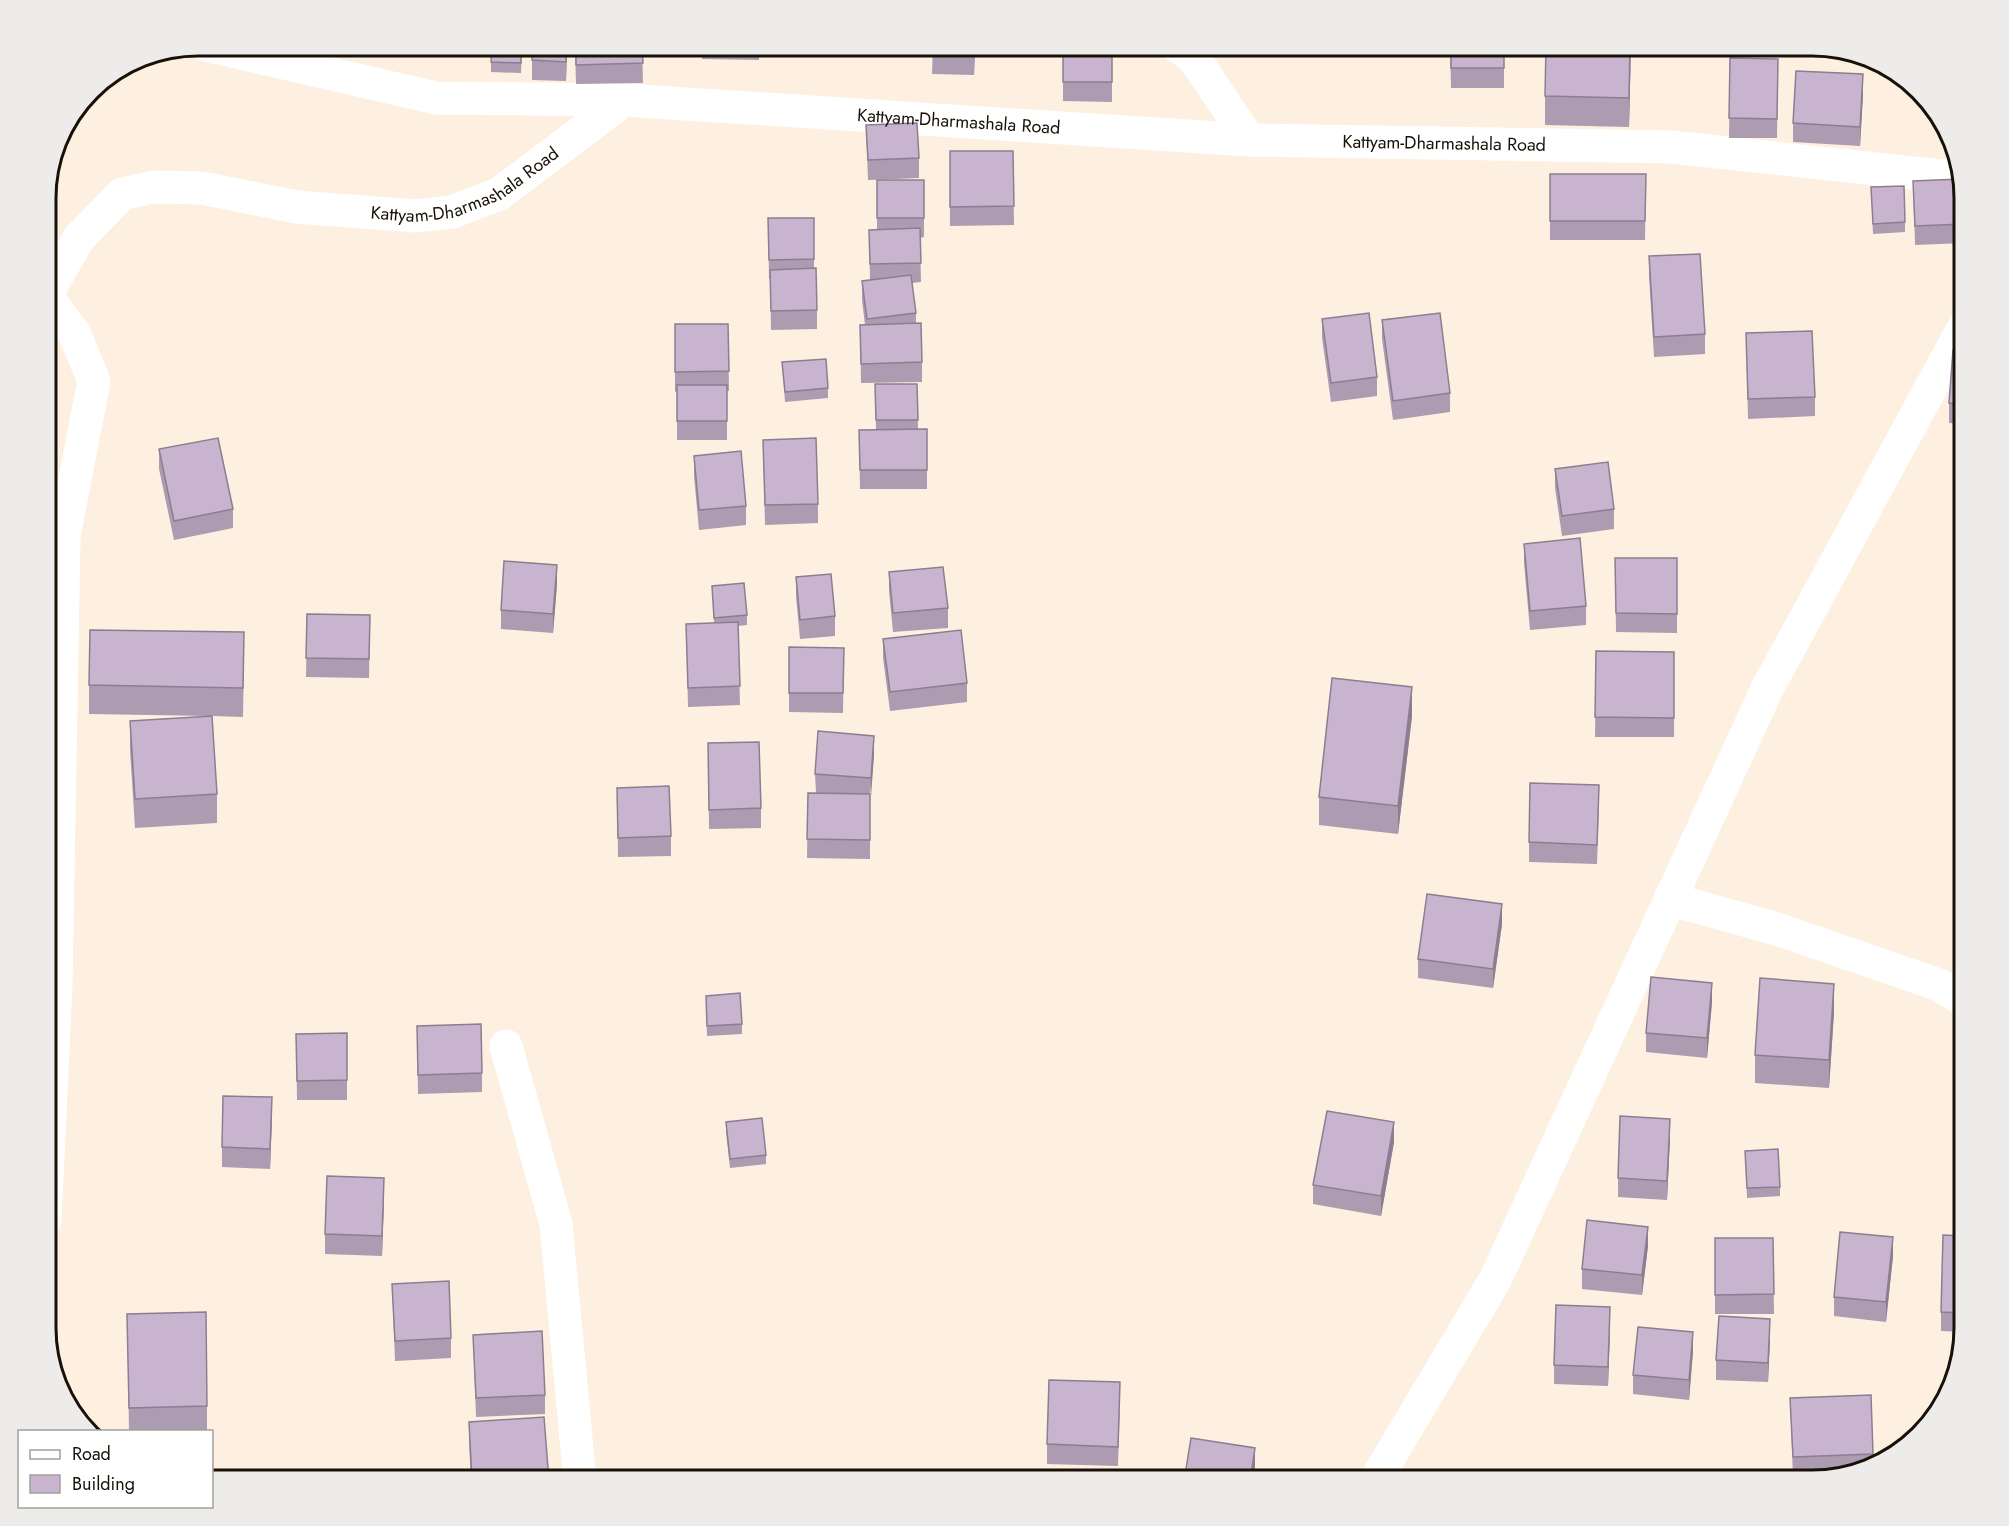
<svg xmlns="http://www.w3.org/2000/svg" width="2009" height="1526" font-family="Jost,sans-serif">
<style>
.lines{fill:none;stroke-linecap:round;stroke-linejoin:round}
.minor{stroke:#fff;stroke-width:33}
.wall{fill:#ac9bb1}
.shaded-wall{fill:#8c7e90}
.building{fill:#c8b4ce;stroke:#8c7e90;stroke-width:1.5}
.labels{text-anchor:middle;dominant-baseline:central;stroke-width:5;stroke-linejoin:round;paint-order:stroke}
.street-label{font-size:18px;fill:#181108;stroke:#fff}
.rim{fill:none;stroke:#181108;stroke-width:3}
</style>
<rect width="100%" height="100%" fill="#fdf0e0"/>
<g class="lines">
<g class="minor">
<path d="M206,45L436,98L624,100"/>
<path d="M1176,45L1194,58L1249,140"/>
<path id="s1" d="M45,297L79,238L122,194L154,187L202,188L297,207L415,216L452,212L499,194L624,100L1249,140L1671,147L1960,178"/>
<path d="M1670,899L1780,930L1939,985L1964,1000"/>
<path d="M506,1046L556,1224L580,1481"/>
<path d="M45,1220L56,985L64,536L94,381L74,333L47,296"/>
<path d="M1375,1481L1495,1280L1768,687L1964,327"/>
</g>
</g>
<g class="wall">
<path d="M349,45H389L387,52Z"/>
<path d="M522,45L521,73L491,72V62Z"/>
<path d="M532,45H567L566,81L532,80Z"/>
<path d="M575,45H642L643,83L576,84Z"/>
<path d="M702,45H759V60L702,59Z"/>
<path d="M933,45H975L974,75L932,74Z"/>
<path d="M1063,45H1112V102L1063,101Z"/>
<path d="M1450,45H1504V88H1451Z"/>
<path d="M1631,45L1629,127L1545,125V96Z"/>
<path d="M1730,58L1778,59L1777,138H1729Z"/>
<path d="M1863,94L1860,146L1793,142V123Z"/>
<path d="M72,114L61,146L57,144L61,129Z"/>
<path d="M866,125L919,158V178L868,180Z"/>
<path d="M950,151H1013L1014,225L950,226Z"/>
<path d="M1550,174H1646L1645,240H1550Z"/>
<path d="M877,180H924V237L920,238L921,282L912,283L916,313V324L922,362V382L861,383L860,325H865L862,300V281L870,280L869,230H877Z"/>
<path d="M1913,181L1964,197V243L1915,245Z"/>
<path d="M1871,187L1905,222V232L1873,234Z"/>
<path d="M768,218H814V268L817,310V329L771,330L770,279H769Z"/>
<path d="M1649,256L1705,334V354L1654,357L1649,276Z"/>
<path d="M1322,319L1377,377V396L1331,402L1322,338Z"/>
<path d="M1382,320L1450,393V412L1393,420L1382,339Z"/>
<path d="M675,324H728L729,391H727V440H677V391L675,392Z"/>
<path d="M1746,333L1815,397V416L1748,419Z"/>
<path d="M1964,351V424L1949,423V403Z"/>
<path d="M782,362L828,388V398L785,402Z"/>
<path d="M875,384H917L918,430L927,429V489H860L859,430H876Z"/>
<path d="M763,440L818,504V523L765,525Z"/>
<path d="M159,449L233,509V528L174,540L159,469Z"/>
<path d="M694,456L746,506V525L699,530L694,476Z"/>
<path d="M1555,469L1614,509V529L1562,536L1555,488Z"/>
<path d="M1524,544L1586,606V625L1530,630L1524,563Z"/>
<path d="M1615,558H1677V633L1616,632Z"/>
<path d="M889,572L948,608V628L893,632L889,591Z"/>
<path d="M796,577L835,616V636L800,639L796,596Z"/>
<path d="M557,584L553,633L501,629V610Z"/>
<path d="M712,586L747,615V625L738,626L740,705L688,707L686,624L714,623Z"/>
<path d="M307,614L370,615L369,678L306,677Z"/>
<path d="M883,639L967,683V702L890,711L883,658Z"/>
<path d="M844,648L843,713L789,712V693Z"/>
<path d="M1596,651L1674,652V737H1595Z"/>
<path d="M244,661L243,717L212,716L217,794V823L135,828L130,750V721L211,716L89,714V685Z"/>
<path d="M1412,716L1398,834L1319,825V797Z"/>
<path d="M708,743L761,808V828L709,829Z"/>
<path d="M874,755L870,797V859L807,858L808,793H816L815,774Z"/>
<path d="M617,788L671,836V856L618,857Z"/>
<path d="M1599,805L1597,864L1529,862V842Z"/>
<path d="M1502,924L1493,988L1418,978V959Z"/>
<path d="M706,996L742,1024V1034L707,1036Z"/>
<path d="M1712,1002L1707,1058L1646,1052V1033Z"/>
<path d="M1834,1012L1829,1088L1755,1083V1055Z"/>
<path d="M417,1026L482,1073V1092L418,1094Z"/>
<path d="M347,1033V1100H297L296,1034Z"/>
<path d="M272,1116L270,1169L222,1167V1147Z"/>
<path d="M726,1122L766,1155V1164L730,1168L726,1132Z"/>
<path d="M1670,1138L1667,1200L1618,1197V1178Z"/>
<path d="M1394,1142L1381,1216L1313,1204V1185Z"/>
<path d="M1745,1151L1780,1187V1196L1747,1198Z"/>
<path d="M384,1198L382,1256L325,1254V1234Z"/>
<path d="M1964,1236V1332L1941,1331V1312Z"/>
<path d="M1715,1238H1773L1774,1314H1715Z"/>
<path d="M1648,1246L1642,1295L1582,1289V1269Z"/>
<path d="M1893,1256L1886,1322L1834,1316V1297Z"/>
<path d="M392,1284L451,1338V1358L395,1361Z"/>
<path d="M127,1314L207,1406V1431H129Z"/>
<path d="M1610,1326L1608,1386L1554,1384V1365Z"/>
<path d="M473,1335L545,1395V1414L476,1417Z"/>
<path d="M1770,1338L1768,1382L1716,1380V1360Z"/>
<path d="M1693,1351L1689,1400L1633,1394V1375Z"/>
<path d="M1790,1398L1873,1454V1467L1838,1475L1793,1477Z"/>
<path d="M1120,1401L1118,1466L1047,1464V1444Z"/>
<path d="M469,1422L549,1481H471L469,1442Z"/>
</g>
<g class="shaded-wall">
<path d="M566,45H567L566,81Z"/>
<path d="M974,45H975L974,75Z"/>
<path d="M1631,45L1629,127V98Z"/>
<path d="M1863,74V94L1860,146V127Z"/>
<path d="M72,114L61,146V129Z"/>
<path d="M557,565V584L553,633V614Z"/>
<path d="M1412,687V716L1398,834V806Z"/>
<path d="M874,736V755L871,797V778Z"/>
<path d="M1502,904V924L1493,988V969Z"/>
<path d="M1712,983V1002L1707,1058V1038Z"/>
<path d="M1834,984V1012L1829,1088V1060Z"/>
<path d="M272,1097V1116L270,1169V1149Z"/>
<path d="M1670,1119V1138L1667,1200V1181Z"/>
<path d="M1394,1122V1142L1381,1216V1196Z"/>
<path d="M384,1178V1198L382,1256V1236Z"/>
<path d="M1648,1227V1246L1642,1295V1275Z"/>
<path d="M1893,1237V1256L1886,1322V1302Z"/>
<path d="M1610,1307V1326L1608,1386V1367Z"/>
<path d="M1770,1319V1338L1768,1382V1363Z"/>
<path d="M1693,1332V1351L1689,1400V1380Z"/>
<path d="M1255,1448V1467L1253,1481H1250Z"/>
</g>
<g class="building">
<path d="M492,45H521V63L491,62Z"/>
<path d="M532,45H566V62L532,60Z"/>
<path d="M576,45H642L643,63L576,65Z"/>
<path d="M933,45H974V56L932,54Z"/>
<rect x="1063" y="45" width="49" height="37"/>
<rect x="1451" y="45" width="53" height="23"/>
<path d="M1546,45H1630L1629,98L1545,96Z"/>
<path d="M1730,58L1778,59L1777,119L1729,118Z"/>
<path d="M1796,71L1863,74L1860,127L1793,123Z"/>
<path d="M917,123L919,158L868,160L866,125Z"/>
<path d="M950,151H1013L1014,206L950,207Z"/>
<path d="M1550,174H1646L1645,221H1550Z"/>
<path d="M1960,179L1964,197V224L1915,226L1913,181Z"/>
<rect x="877" y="180" width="47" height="38"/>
<path d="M1904,186L1905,222L1873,224L1871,187Z"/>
<path d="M768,218H814V259L769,260Z"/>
<path d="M920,228L921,263L870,264L869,230Z"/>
<path d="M1700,254L1705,334L1654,337L1649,256Z"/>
<path d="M816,268L817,310L771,311L770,270Z"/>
<path d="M911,275L916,313L867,319L862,281Z"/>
<path d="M1369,313L1377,377L1331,383L1322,319Z"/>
<path d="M1440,313L1450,393L1393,401L1382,320Z"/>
<path d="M921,323L922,362L861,364L860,325Z"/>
<path d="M675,324H728L729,371L675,372Z"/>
<path d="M1812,331L1815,397L1748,399L1746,333Z"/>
<path d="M1953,350L1964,351V405L1949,403Z"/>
<path d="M826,359L828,388L785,392L782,362Z"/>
<path d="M875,384H917L918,420H876Z"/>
<rect x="677" y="385" width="50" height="36"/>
<path d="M927,429V470H860L859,430Z"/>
<path d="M218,438L233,509L174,521L159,449Z"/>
<path d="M816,438L818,504L765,505L763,440Z"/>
<path d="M741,451L746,506L699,510L694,456Z"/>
<path d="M1608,462L1614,509L1562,516L1555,469Z"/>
<path d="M1963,467H1964V521Z"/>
<path d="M1580,538L1586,606L1530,611L1524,544Z"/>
<path d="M1615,558H1677V614L1616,613Z"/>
<path d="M504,561L557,565L553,614L501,610Z"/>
<path d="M943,567L948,608L893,613L889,572Z"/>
<path d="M831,574L835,616L800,620L796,577Z"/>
<path d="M744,583L747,615L714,618L712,586Z"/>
<path d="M307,614L370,615L369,659L306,658Z"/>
<path d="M738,622L740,686L688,688L686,624Z"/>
<path d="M90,630L244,632L243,688L89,685Z"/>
<path d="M961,630L967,683L890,692L883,639Z"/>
<path d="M789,647L844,648L843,693H789Z"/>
<path d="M1596,651L1674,652V718L1595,717Z"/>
<path d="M1332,678L1412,687L1398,806L1319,797Z"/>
<path d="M212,716L217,794L135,799L130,721Z"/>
<path d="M818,731L874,736L871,778L815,774Z"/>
<path d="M759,742L761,808L709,810L708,743Z"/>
<path d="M1530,783L1599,785L1597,845L1529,842Z"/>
<path d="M669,786L671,836L618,838L617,788Z"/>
<path d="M808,793L870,794V840L807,839Z"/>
<path d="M1427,894L1502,904L1493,969L1418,959Z"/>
<path d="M1651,977L1712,983L1707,1038L1646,1033Z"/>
<path d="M1760,978L1834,984L1829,1060L1755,1055Z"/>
<path d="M740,993L742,1024L707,1026L706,996Z"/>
<path d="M481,1024L482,1073L418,1075L417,1026Z"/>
<path d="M347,1033V1080L297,1081L296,1034Z"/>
<path d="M223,1096L272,1097L270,1149L222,1147Z"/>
<path d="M1327,1111L1394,1122L1381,1196L1313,1185Z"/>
<path d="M1620,1116L1670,1119L1667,1181L1618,1178Z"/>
<path d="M762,1118L766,1155L730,1159L726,1122Z"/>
<path d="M1778,1149L1780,1187L1747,1188L1745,1151Z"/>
<path d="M327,1176L384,1178L382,1236L325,1234Z"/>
<path d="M1587,1220L1648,1227L1642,1275L1582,1269Z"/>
<path d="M1840,1232L1893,1237L1886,1302L1834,1297Z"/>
<path d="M1943,1235L1964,1236V1313L1941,1312Z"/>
<path d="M1715,1238H1773L1774,1294L1715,1295Z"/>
<path d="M449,1281L451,1338L395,1341L392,1284Z"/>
<path d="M1556,1305L1610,1307L1608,1367L1554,1365Z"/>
<path d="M206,1312L207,1406L129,1408L127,1314Z"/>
<path d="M1719,1316L1770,1319L1768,1363L1716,1360Z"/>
<path d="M1638,1327L1693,1332L1689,1380L1633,1375Z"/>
<path d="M542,1331L545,1395L476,1398L473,1335Z"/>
<path d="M1049,1380L1120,1382L1118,1447L1047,1444Z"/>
<path d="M1871,1395L1873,1454L1793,1457L1790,1398Z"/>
<path d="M544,1417L549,1481H472L469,1422Z"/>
<path d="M1191,1438L1255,1448L1250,1481H1184Z"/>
</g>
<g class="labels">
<g class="street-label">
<text stroke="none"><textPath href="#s1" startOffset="1005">Kattyam-Dharmashala Road</textPath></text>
<text stroke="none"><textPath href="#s1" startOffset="1491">Kattyam-Dharmashala Road</textPath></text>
<text stroke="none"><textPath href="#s1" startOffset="483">Kattyam-Dharmashala Road</textPath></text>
</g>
</g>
<path d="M0 0H2009V1526H0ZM198 56H1812A142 142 0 0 1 1954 198V1328A142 142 0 0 1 1812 1470H198A142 142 0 0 1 56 1328V198A142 142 0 0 1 198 56Z" fill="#edeceb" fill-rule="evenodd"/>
<path class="rim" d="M198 56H1812A142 142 0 0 1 1954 198V1328A142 142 0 0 1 1812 1470H198A142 142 0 0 1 56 1328V198A142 142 0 0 1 198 56Z"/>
<rect x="18" y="1430" width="195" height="78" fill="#ffffff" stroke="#a3a09c" stroke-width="1.5"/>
<rect x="30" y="1450" width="30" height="9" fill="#ffffff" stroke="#a3a09c" stroke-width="1.5"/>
<text x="72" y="1460" font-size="18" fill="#181108">Road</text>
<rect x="30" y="1475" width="30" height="18" fill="#c8b4ce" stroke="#a3a09c" stroke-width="1.5"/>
<text x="72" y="1490" font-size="18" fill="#181108">Building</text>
</svg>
